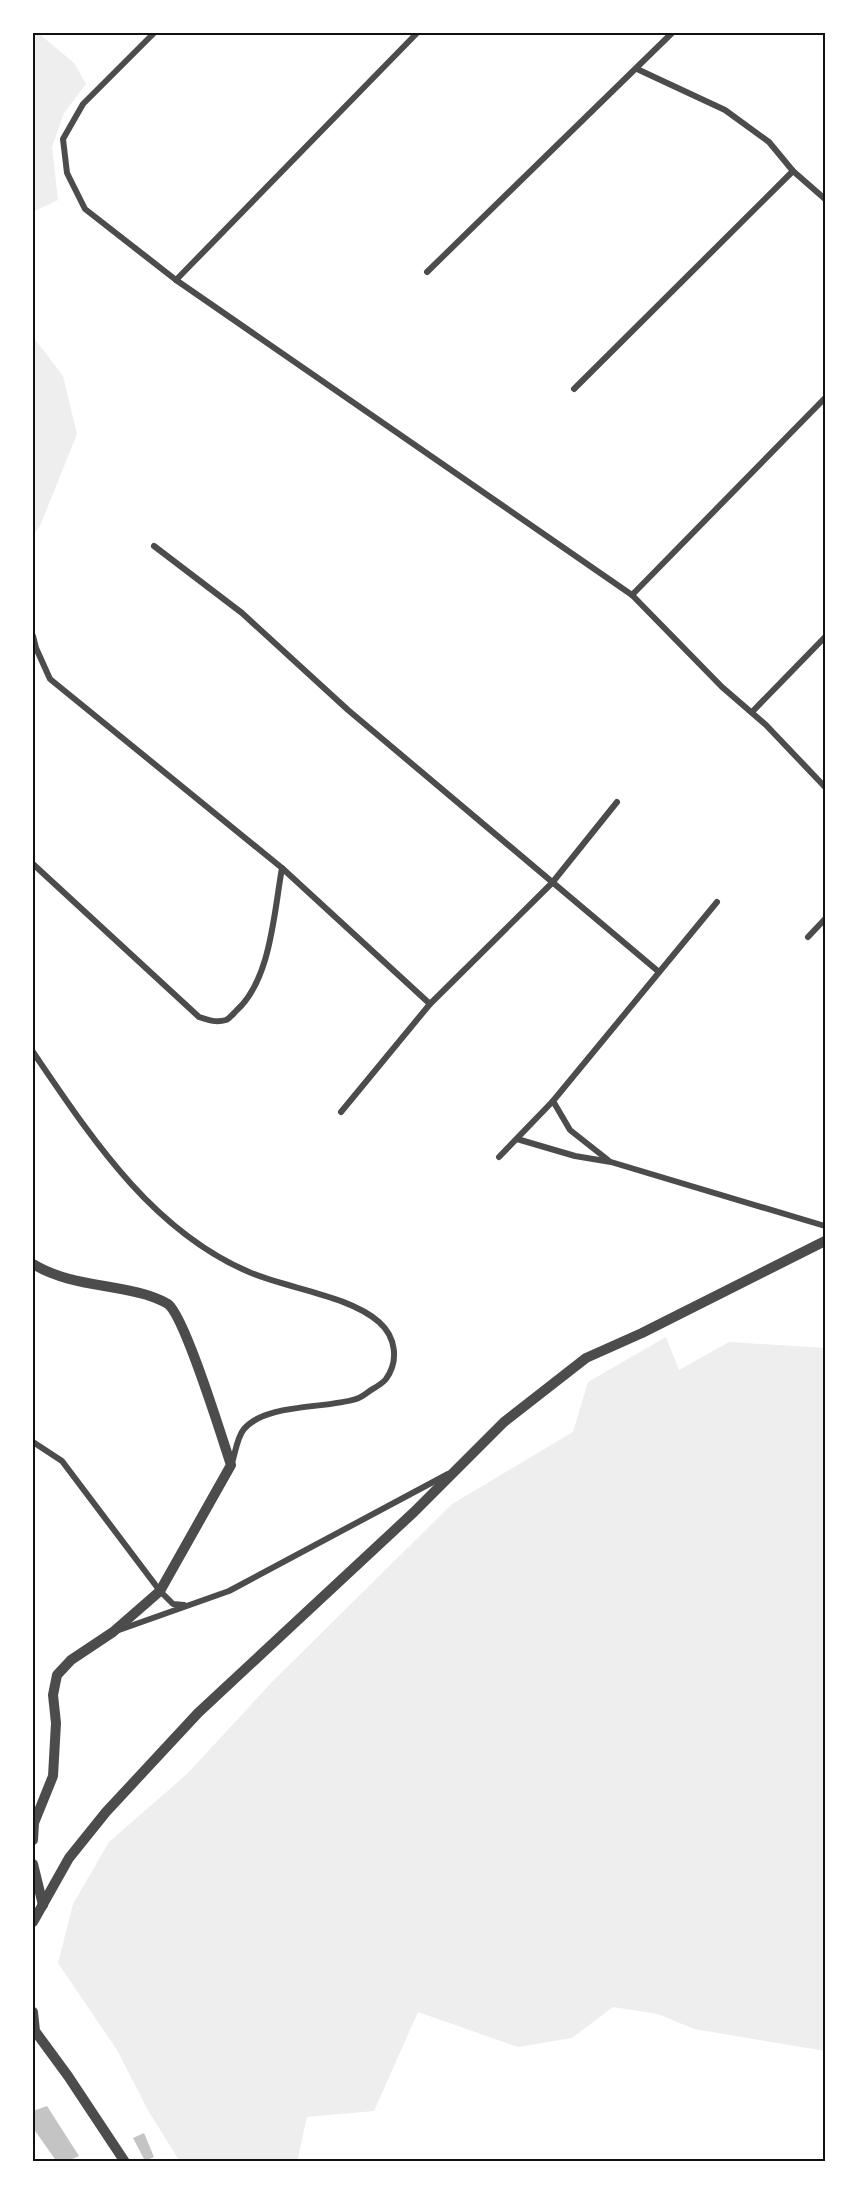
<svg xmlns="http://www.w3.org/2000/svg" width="858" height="2195" font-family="'Golos Text',sans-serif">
  <rect width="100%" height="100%" fill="#fff"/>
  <g fill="#eee">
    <polygon points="33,33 38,33 74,63 86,84 64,113 52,147 58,200 33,212"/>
    <polygon points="33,337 63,376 77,434 40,526 33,535"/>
    <polygon points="666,1337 679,1370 729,1342 825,1348 825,2051 694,2029 658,2014 613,2007 572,2038 518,2047 418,2012 374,2111 307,2117 297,2162 180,2162 149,2112 117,2050 58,1963 73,1904 109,1842 187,1774 272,1682 452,1504 573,1432 588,1382"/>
  </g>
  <g fill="#c4c4c4">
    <polygon points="47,2106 79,2156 65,2162 57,2162 33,2128 33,2111"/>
    <polygon points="144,2133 154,2157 145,2161 133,2138"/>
  </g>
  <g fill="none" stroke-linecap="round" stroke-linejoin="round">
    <g stroke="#4c4c4c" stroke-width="6">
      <polyline points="154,33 83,104 63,139 67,173 85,209 176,280 632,595 722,687 766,725 825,787"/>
      <polyline points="637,69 725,110 769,142 793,171 825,199"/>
      <polyline points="427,272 672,33"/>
      <polyline points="176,280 417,33"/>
      <polyline points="574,389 793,171"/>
      <polyline points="154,546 242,613 348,710 659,972"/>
      <polyline points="632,595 825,398"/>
      <polyline points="33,636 36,648 50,679 282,868 430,1004"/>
      <polyline points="752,712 825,637"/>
      <path d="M33 864 199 1017C208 1020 216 1023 226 1020 230 1018 233 1014 236 1011 271 980 274 912 282 868"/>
      <polyline points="808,937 825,919"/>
      <path d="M33 1052C91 1137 151 1230 249 1272 288 1289 348 1295 379 1322 396 1337 399 1361 386 1379 382 1384 376 1387 371 1390 367 1393 361 1398 356 1399 325 1409 266 1403 244 1429 237 1437 235 1454 232 1463"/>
      <polyline points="553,1101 570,1130 608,1160"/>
      <polyline points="341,1112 430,1004 552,883 617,802"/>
      <polyline points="517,1139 575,1156 611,1162 825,1226"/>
      <polyline points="499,1157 553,1101 717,902"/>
      <polyline points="33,1442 62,1461 160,1591 173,1604 184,1605"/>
      <polyline points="119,1630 229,1591 448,1474"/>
    </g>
    <g stroke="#4c4c4c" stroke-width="10">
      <path d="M33 1264C67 1285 110 1284 147 1295 153 1297 163 1301 168 1304 185 1317 222 1438 231 1465L160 1591 113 1632 71 1660 57 1675 53 1695 56 1723 53 1776 34 1823 33 1840"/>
      <polyline points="33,1864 43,1905"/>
      <polyline points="33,1922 69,1858 106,1812 198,1713 414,1512 504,1422 586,1358 642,1333 825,1241"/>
      <polyline points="33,2012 35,2031 68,2076 125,2162"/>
    </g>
  </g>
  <rect width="858" height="2195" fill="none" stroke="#ffffff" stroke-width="69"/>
  <rect x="34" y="34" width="790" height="2126" fill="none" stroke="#111" stroke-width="2"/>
</svg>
